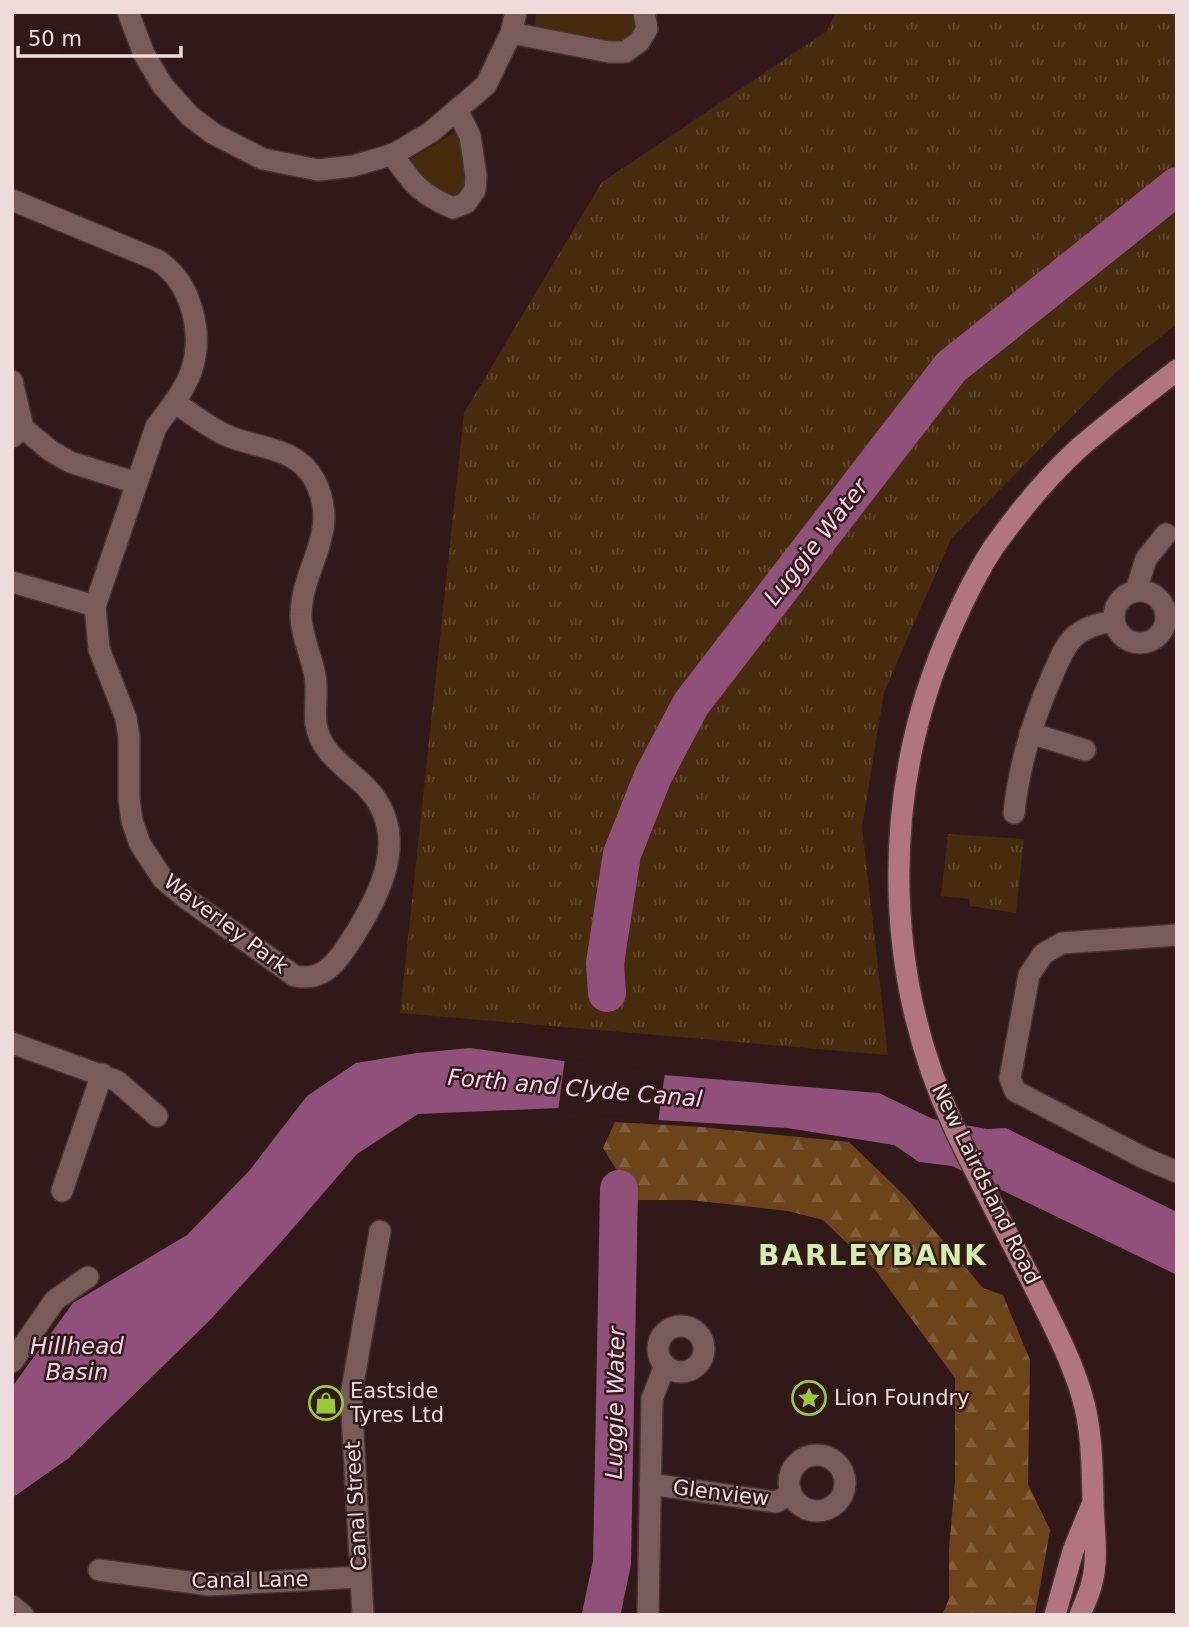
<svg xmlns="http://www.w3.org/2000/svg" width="1189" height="1627" font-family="'DejaVu Sans',sans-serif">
  <defs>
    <pattern id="forest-firs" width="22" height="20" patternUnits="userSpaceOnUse" patternTransform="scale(1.75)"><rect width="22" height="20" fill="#6b4419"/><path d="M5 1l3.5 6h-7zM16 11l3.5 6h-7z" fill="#805e3a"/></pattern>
    <pattern id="park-tufts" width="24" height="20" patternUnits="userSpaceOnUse" patternTransform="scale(1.75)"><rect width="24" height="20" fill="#462b0c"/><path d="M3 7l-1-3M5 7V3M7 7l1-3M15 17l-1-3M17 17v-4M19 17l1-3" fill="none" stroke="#61492f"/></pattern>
  </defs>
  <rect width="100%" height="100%" fill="#301918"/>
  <g fill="#462b0c">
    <polygon points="536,12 634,12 639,20 636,35 619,46 535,30"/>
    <polygon points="459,130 471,186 462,198 439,199 409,160"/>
  </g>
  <polygon fill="url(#forest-firs)" points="615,1122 701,1127 849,1142 905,1196 983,1288 1003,1295 1030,1360 1028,1484 1050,1530 1035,1615 942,1615 949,1599 949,1549 955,1481 955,1378 876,1271 823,1220 788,1211 690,1200 635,1200 603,1148"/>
  <g fill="url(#park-tufts)">
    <polygon points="836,12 1177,12 1177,324 1115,373 951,539 884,692 862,827 888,1055 400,1013 464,413 602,182 827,31"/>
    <polygon points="948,834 1024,839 1016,913 970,906 969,899 941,896"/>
  </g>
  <polygon fill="#8f5179" points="470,1048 664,1075 879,1093 933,1119 987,1129 1006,1128 1177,1212 1177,1275 952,1166 919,1162 894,1145 787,1128 659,1120 636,1115 559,1108 418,1114 357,1154 282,1241 209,1321 69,1458 12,1498 12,1387 73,1303 187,1235 249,1171 307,1096 356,1063 417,1053"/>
  <polygon fill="#301918" points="565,1058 665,1072 658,1123 635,1118 558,1111"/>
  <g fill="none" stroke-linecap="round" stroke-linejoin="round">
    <g stroke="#8f5179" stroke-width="38">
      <polyline points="607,993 605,963 622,854 653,776 691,704 951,367 1177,186"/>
      <polyline points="601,1615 612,1563 619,1189"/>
    </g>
    <g stroke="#463433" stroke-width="24">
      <g id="street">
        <polyline points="128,12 144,54 163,86 190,116 214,134 263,159 318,170 353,166 394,154 431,132 486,85 511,33 516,12"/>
        <polyline points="511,33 609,52 625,52 639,42 647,29 644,12"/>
        <path d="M392 154C412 183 420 194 453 208L466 203 475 190 476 176 470 136 457 110"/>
        <path d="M12 200 157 260C192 282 204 334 191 372 183 393 169 409 156 427L95 606 99 649 126 718 129 737V799L132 821 140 844 163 879 187 899 295 976C320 981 333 967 346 948 378 900 415 835 364 785 345 767 320 752 316 724 314 708 318 692 315 676 312 657 300 632 301 614 302 565 341 533 315 481 298 447 259 449 228 436 209 428 192 414 174 402"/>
        <polyline points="12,381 23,428"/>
        <polyline points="12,437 23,428 51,451 70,462 136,483"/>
        <polyline points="12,582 95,606"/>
        <polyline points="1136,591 1146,559 1166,534"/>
        <circle cx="1140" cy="617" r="26"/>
        <polyline points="1030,733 1085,750"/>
        <path d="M1014 813C1019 764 1033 719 1053 674 1059 661 1064 646 1074 637 1086 626 1099 624 1114 621"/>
        <polyline points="1177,935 1062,943 1043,954 1029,975 1010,1078 1015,1091 1144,1158 1177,1172"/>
        <polyline points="12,1043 117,1081 157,1116"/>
        <polyline points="62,1191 102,1074"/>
        <circle cx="681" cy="1349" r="23"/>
        <polyline points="12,1362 55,1300 88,1277"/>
        <circle cx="817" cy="1483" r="28"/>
        <polyline points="650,1484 776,1502 791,1494"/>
        <polyline points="99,1570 210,1585 360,1577"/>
        <polyline points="363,1615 351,1395 380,1231"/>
        <polyline points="648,1615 652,1399 665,1365"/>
      </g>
    </g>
    <g stroke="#463433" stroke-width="24">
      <polyline id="secondary" points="12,1606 23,1615"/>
    </g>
    <g stroke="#463433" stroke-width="24">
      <g id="primary">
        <polyline points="1055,1615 1073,1551 1091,1507"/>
        <path d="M1080 1615C1084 1604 1090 1593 1092 1582 1099 1556 1093 1526 1093 1499 1092 1465 1092 1429 1082 1396 1071 1358 1052 1323 1035 1288 1008 1234 979 1181 954 1127 880 968 881 781 954 622 965 597 978 571 993 548 1018 513 1047 477 1079 448 1110 421 1144 396 1177 370"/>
      </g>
    </g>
    <use href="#street" stroke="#785c5a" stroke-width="21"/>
    <use href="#secondary" stroke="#785c5a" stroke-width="21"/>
    <use href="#primary" stroke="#b07581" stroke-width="21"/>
  </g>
  <defs>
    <g id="sight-ring" transform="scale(1.75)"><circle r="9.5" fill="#301918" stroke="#98cb37" stroke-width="1.5"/><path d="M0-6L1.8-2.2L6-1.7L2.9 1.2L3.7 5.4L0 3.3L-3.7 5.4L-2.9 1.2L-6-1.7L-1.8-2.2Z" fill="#98cb37"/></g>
    <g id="shop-ring" transform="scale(1.75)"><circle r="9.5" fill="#301918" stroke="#98cb37" stroke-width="1.5"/><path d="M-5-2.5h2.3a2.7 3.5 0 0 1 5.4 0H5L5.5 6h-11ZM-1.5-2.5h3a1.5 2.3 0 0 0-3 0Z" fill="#98cb37"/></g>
  </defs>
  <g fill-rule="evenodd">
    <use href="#sight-ring" x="809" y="1398"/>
    <use href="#shop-ring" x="326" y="1403"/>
  </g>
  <g text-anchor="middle" stroke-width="5" stroke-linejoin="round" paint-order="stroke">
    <g font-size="21" fill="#eddcdb" stroke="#301918">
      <text transform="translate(226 924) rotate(37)" y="7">Waverley Park</text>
      <text transform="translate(986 1184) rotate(64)" y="7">New Lairdsland Road</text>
      <text transform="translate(721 1493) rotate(7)" y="7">Glenview</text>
      <text transform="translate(356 1506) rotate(-93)" y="7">Canal Street</text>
      <text transform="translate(250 1580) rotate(-1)" y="7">Canal Lane</text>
    </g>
    <g font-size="21" fill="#eddcdb" stroke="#301918" text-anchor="start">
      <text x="350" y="1398">Eastside<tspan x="350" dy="24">Tyres Ltd</tspan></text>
      <text x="834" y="1405">Lion Foundry</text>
    </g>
    <g font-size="23" font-style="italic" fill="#f8d2e9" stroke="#301918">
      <text transform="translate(816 542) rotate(-52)" y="8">Luggie Water</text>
      <text transform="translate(575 1088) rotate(5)" y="8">Forth and Clyde Canal</text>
      <text x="77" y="1354">Hillhead<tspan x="77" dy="26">Basin</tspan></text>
      <text transform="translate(615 1403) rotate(-89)" y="8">Luggie Water</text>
    </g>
    <g font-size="28" font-weight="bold" letter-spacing="2" fill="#d1f1a8" stroke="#301918">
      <text x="873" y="1265">BARLEYBANK</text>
    </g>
  </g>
  <rect width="1189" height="1627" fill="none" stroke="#eddcdb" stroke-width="28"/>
  <path d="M18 46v10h163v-10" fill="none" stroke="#eddcdb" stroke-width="3.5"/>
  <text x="28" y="46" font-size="21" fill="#eddcdb" stroke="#301918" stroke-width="5" paint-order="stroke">50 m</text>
</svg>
